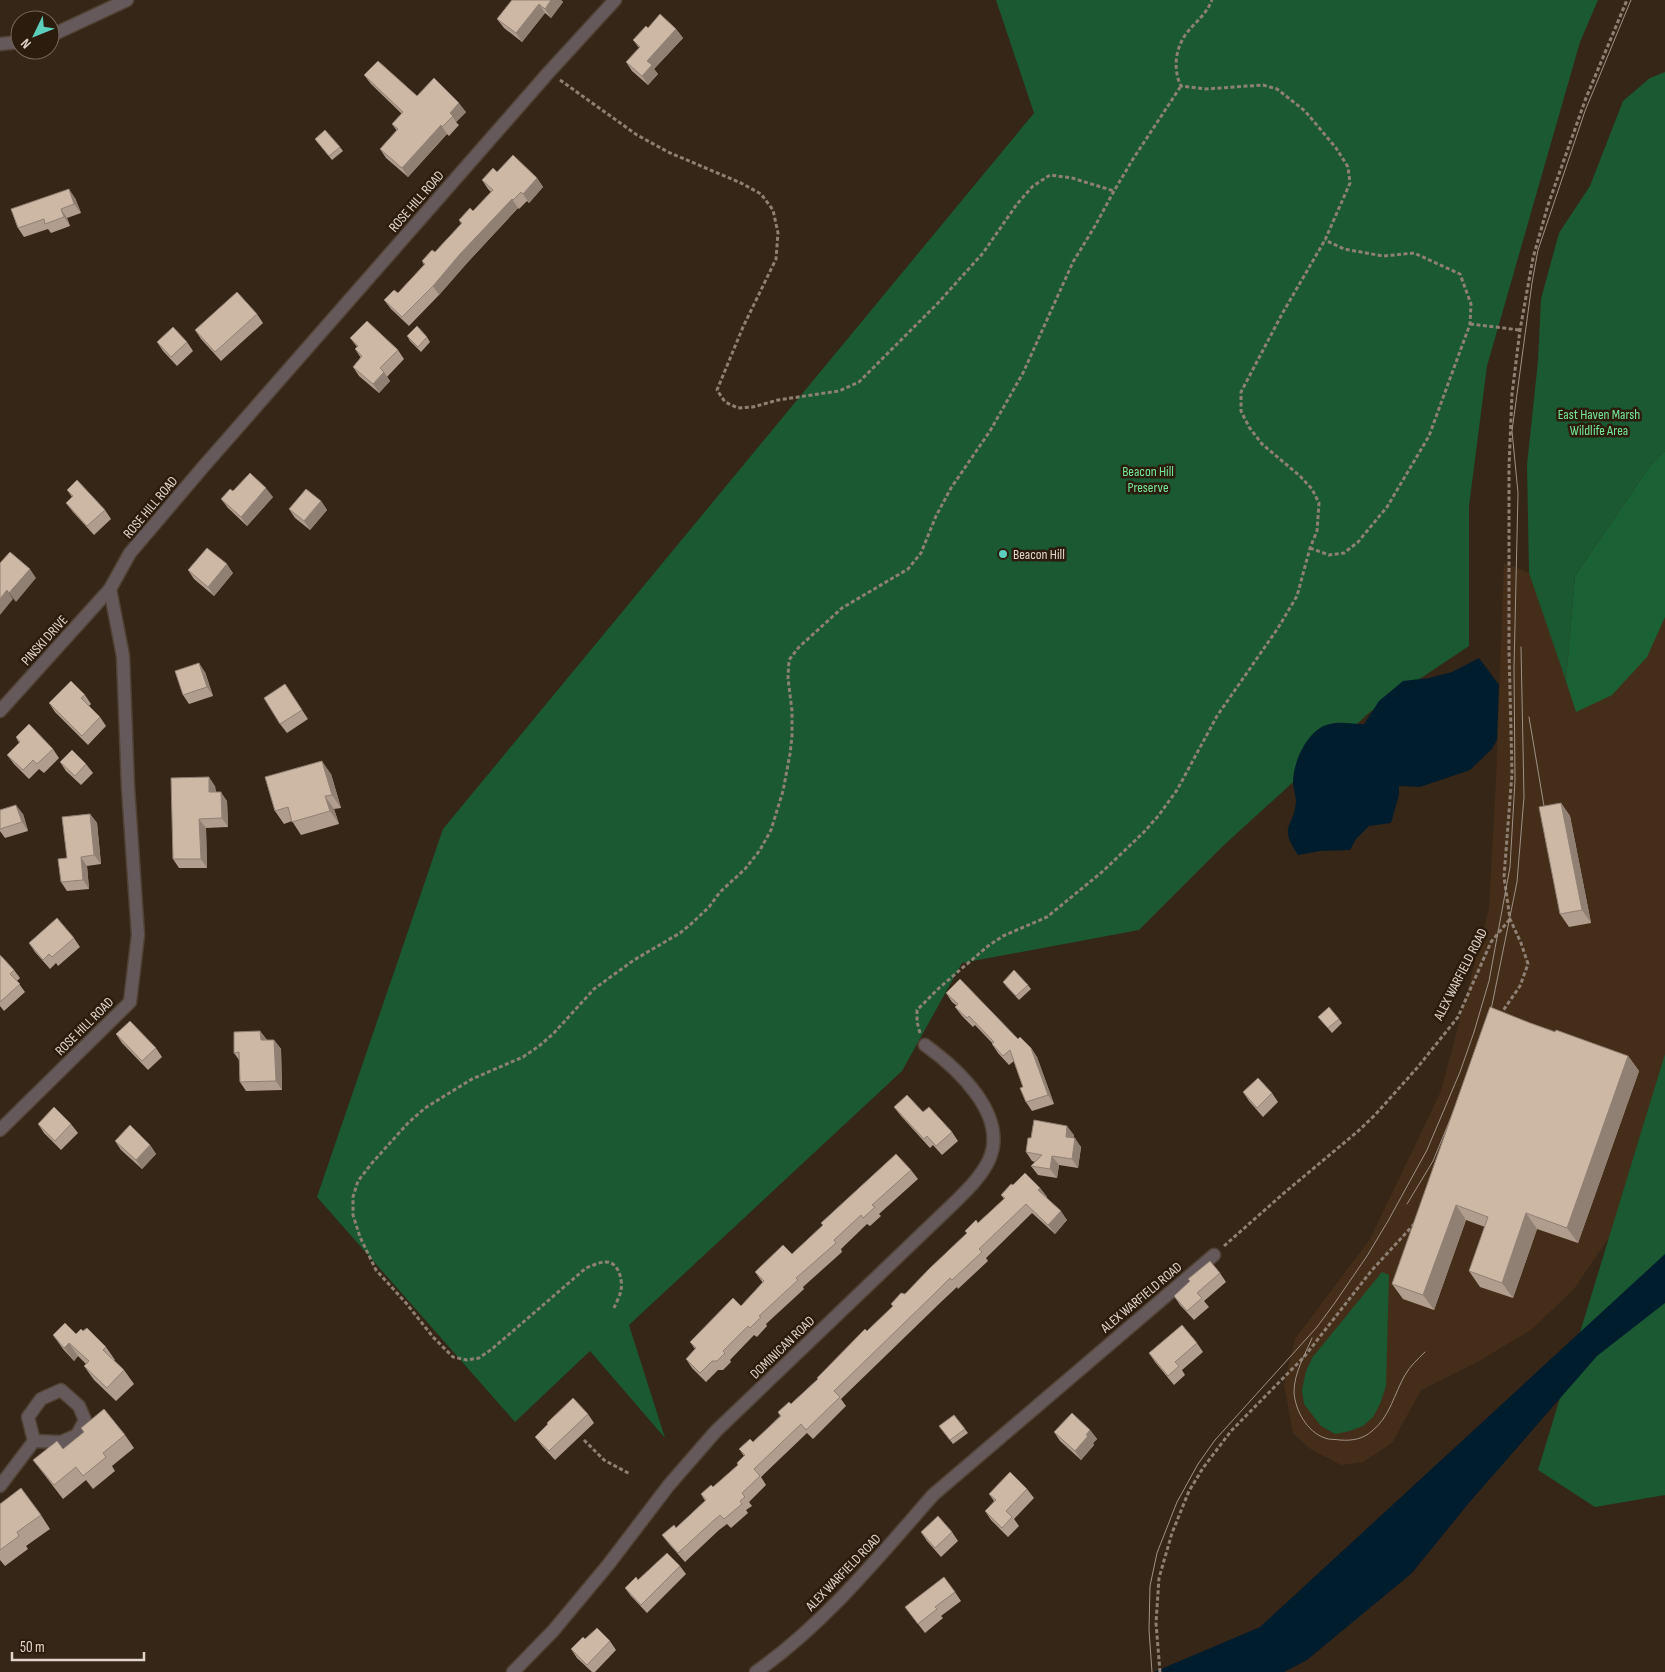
<svg xmlns="http://www.w3.org/2000/svg" width="1665" height="1672" font-family="'Sofia Sans Condensed',sans-serif">
  <rect width="100%" height="100%" fill="#362617"/>
  <polygon fill="#442e1a" points="1665,451 1665,1064 1610,1236 1574,1289 1531,1330 1479,1361 1421,1390 1392,1443 1363,1462 1341,1465 1309,1448 1293,1433 1284,1384 1295,1339 1370,1239 1441,1091 1489,909 1496,781 1504,563 1529,573 1566,679"/>
  <g fill="#1a5931">
    <polygon points="996,0 1598,0 1580,42 1487,366 1469,506 1469,646 1370,712 1223,846 1139,930 962,963 902,1071 629,1325 665,1438 590,1351 515,1422 317,1197 443,829 1034,113"/>
    <polygon points="1665,72 1665,451 1650,466 1575,576 1566,681 1529,573 1527,465 1538,361 1541,299 1559,233 1590,186 1623,101 1650,78"/>
    <polygon points="1665,1054 1665,1495 1595,1507 1538,1470"/>
    <polygon points="1382,1272 1389,1275 1386,1386 1380,1404 1373,1417 1363,1426 1350,1431 1335,1434 1321,1426 1304,1404 1302,1390 1306,1371 1312,1358"/>
  </g>
  <polygon fill="#1b6136" points="1665,451 1665,617 1647,657 1612,695 1576,712 1566,681 1575,576 1650,466"/>
  <g fill="#001d2d">
    <path d="M1479 658 1499 685 1497 740 1492 749 1470 770 1420 787 1399 786V795L1391 823 1369 826 1356 839 1350 850 1320 851 1298 855C1278 825 1293 830 1296 802 1296 795 1293 789 1293 782 1293 762 1308 728 1330 724 1340 721 1353 724 1364 724L1379 701 1403 681 1429 678 1452 672Z"/>
    <polygon points="1665,1254 1665,1303 1597,1356 1468,1504 1412,1573 1307,1660 1284,1672 1154,1672 1260,1627"/>
  </g>
  <g fill="none" stroke-linecap="round" stroke-linejoin="round">
    <g stroke="#514234" stroke-width="15">
      <g id="street">
        <polyline points="50,36 127,0"/>
        <polyline points="0,44 20,42"/>
        <polyline points="0,711 110,589"/>
        <polyline points="0,1130 130,1002 138,935 128,787 123,656 110,589 130,553 204,466 549,72 615,0"/>
        <polygon points="61,1390 79,1406 85,1420 77,1435 61,1442 34,1441 28,1417 41,1399"/>
        <polyline points="0,1486 34,1441"/>
        <path d="M513 1672 553 1631 608 1565 669 1485 716 1431 953 1204C966 1191 981 1177 989 1160 1009 1115 957 1068 925 1045"/>
        <path d="M756 1672C824 1624 878 1558 933 1495L1214 1255"/>
      </g>
    </g>
    <g stroke="#8e8074" stroke-width="3" stroke-dasharray="4 2.5" stroke-linecap="butt">
      <polyline points="560,80 637,135 668,152 741,183 761,194 773,210 778,233 776,259 743,327 717,390 725,402 738,408 753,407 778,400 839,391 859,382 938,303 983,253 1017,204 1033,186 1050,175 1072,178 1114,191"/>
      <polyline points="1470,324 1520,330"/>
      <polyline points="1310,548 1329,555 1344,553 1358,542 1387,507 1429,436 1470,324 1471,304 1460,274 1414,253 1383,256 1344,249 1325,240"/>
      <polyline points="1500,1015 1520,986 1528,964 1521,943 1510,919 1504,877 1512,773 1509,650 1509,467 1512,394 1520,330 1533,258 1548,205 1586,98 1627,0"/>
      <path d="M920 1033 917 1022V1010L939 988 988 946 1003 936 1047 917 1102 872 1143 833 1159 815 1177 790 1217 716 1278 628 1297 596 1310 548 1317 531 1319 503 1312 489 1300 476 1262 444 1249 427 1241 411V392L1282 314 1325 240 1350 183 1348 167 1336 148 1305 111 1277 89 1263 85 1206 89 1181 86C1173 70 1175 49 1186 34 1195 22 1206 15 1212 0"/>
      <polyline points="1224,1246 1284,1193 1357,1132 1375,1115 1417,1068 1458,1017 1491,942 1510,919"/>
      <path d="M614 1308C616 1303 620 1296 621 1290 623 1279 618 1261 605 1262 599 1262 592 1266 586 1268L492 1349 479 1358 467 1360 453 1357 433 1337 406 1303 376 1270 360 1237 353 1215V1197L358 1181 372 1163 408 1123 425 1108 472 1079 523 1057 539 1046 553 1034 594 989 634 960 680 933 691 924 709 907 720 892 745 869 760 850 771 830 783 791 790 754 792 736V711L788 678 789 660 799 647 842 608 908 569 921 553 936 516 951 488 990 431 1023 373 1073 262 1095 226 1114 191 1133 159 1181 86"/>
      <polyline points="584,1440 604,1460 630,1474"/>
      <polyline points="1160,1672 1156,1623 1159,1578 1172,1533 1189,1491 1203,1468 1231,1431 1304,1357 1372,1270 1416,1222"/>
    </g>
    <use href="#street" stroke="#65595b" stroke-width="12"/>
    <g stroke="#9e9186" stroke-width="1">
      <polyline points="1529,717 1546,818"/>
      <polyline points="1487,1021 1492,1005 1517,882 1524,797 1521,647"/>
      <polyline points="1407,1204 1433,1161 1454,1110"/>
      <path d="M1312 1338C1305 1355 1294 1373 1294 1392 1295 1410 1307 1432 1325 1438 1329 1440 1335 1439 1340 1440 1352 1441 1363 1439 1372 1431 1390 1417 1394 1394 1405 1375 1410 1366 1418 1359 1425 1352"/>
      <polyline points="1152,1672 1149,1630 1150,1586 1157,1553 1177,1502 1198,1464 1215,1440 1317,1327 1334,1304 1367,1256 1388,1221 1427,1150 1460,1072 1474,1032 1489,981 1510,867 1515,780 1514,668 1518,493 1512,431 1532,283 1538,250 1585,111 1631,0"/>
    </g>
  </g>
  <g fill="#b09d8e">
    <polygon points="512,0 561,0 563,2 551,18 545,13 522,42 504,28 497,19"/>
    <polygon points="648,28 676,29 683,38 654,69 658,74 648,85 632,71 626,62 639,48 633,40"/>
    <polygon points="364,75 417,96 466,112 456,122 459,125 449,136 447,134 408,177 386,158 380,149 397,131 392,124 402,114 371,84"/>
    <polygon points="315,139 340,147 343,151 332,160"/>
    <polygon points="497,172 537,178 543,187 529,203 527,201 519,209 518,208 467,263 439,295 409,326 391,309 384,300 398,293 424,265 422,261 435,252 461,224 459,220 473,211 491,192 488,189 482,180"/>
    <polygon points="75,198 81,213 67,218 70,226 51,233 48,229 24,237 18,228"/>
    <polygon points="257,314 263,323 221,361 201,339 195,330"/>
    <polygon points="407,336 427,337 430,342 421,352 410,341"/>
    <polygon points="350,338 398,350 404,359 387,377 390,381 379,393 359,376 353,367 361,358 355,349 357,347"/>
    <polygon points="157,342 187,342 193,351 177,366 163,351"/>
    <polygon points="67,490 105,510 111,519 94,535 73,512 66,503 72,497"/>
    <polygon points="233,491 273,497 247,526 228,508 221,499"/>
    <polygon points="321,501 327,510 310,530 295,518 289,509"/>
    <polygon points="188,570 233,573 214,596 194,579"/>
    <polygon points="205,672 213,696 189,704 183,695"/>
    <polygon points="285,684 308,719 287,733 280,724"/>
    <polygon points="85,695 91,704 89,706 100,717 106,726 88,745 55,712 49,703"/>
    <polygon points="16,737 53,749 59,758 44,773 39,769 29,779 14,764 7,755 19,743"/>
    <polygon points="60,762 86,764 93,773 81,785 66,771"/>
    <polygon points="331,774 341,808 334,809 339,824 301,835 292,821 284,824 275,811"/>
    <polygon points="215,786 216,792 227,801 228,827 206,828 207,868 179,868 173,859"/>
    <polygon points="1561,803 1570,816 1591,923 1569,927 1560,914"/>
    <polygon points="0,810 23,814 28,831 5,838 0,831"/>
    <polygon points="90,814 97,823 101,864 87,866 89,889 67,891 61,882 67,858"/>
    <polygon points="74,938 80,947 58,966 56,963 50,969 35,952 29,943"/>
    <polygon points="0,955 14,970 20,978 17,981 25,992 4,1011 0,1006"/>
    <polygon points="1003,982 1028,985 1031,989 1019,1000 1006,986"/>
    <polygon points="946,993 1031,1048 1037,1057 1054,1104 1032,1111 1026,1102 1023,1087 1014,1061 1009,1065 998,1053 992,1044 993,1044 975,1025 973,1027 962,1016 955,1007 957,1006 952,1002"/>
    <polygon points="1318,1017 1339,1019 1342,1023 1332,1033"/>
    <polygon points="1530,1023 1628,1056 1639,1071 1578,1243 1537,1229 1513,1298 1480,1287 1469,1271 1485,1227 1466,1220 1434,1310 1403,1299 1392,1284"/>
    <polygon points="260,1031 267,1040 274,1040 281,1049 282,1090 246,1091 240,1082 239,1060 234,1053"/>
    <polygon points="116,1034 156,1048 162,1057 148,1070 122,1043"/>
    <polygon points="1243,1092 1272,1093 1278,1102 1263,1117 1249,1101"/>
    <polygon points="894,1107 923,1112 952,1132 958,1141 942,1155 933,1145 930,1148 901,1116"/>
    <polygon points="38,1124 71,1124 78,1133 61,1150 44,1133"/>
    <polygon points="1074,1135 1073,1138 1081,1147 1078,1168 1059,1165 1057,1178 1038,1175 1031,1166 1035,1162 1032,1161 1026,1152 1031,1138"/>
    <polygon points="115,1141 150,1145 156,1154 142,1169 121,1150"/>
    <polygon points="911,1170 918,1179 879,1214 881,1216 870,1226 867,1224 841,1249 842,1252 803,1287 804,1289 766,1324 767,1326 757,1337 754,1335 730,1360 731,1362 723,1370 718,1370 706,1382 692,1368 686,1359 695,1349 690,1342 741,1306 763,1283 755,1272 792,1254 823,1226 821,1223"/>
    <polygon points="1040,1188 1047,1197 1046,1198 1067,1220 1055,1234 1032,1213 986,1258 988,1261 958,1289 957,1287 940,1303 841,1399 846,1406 813,1439 807,1433 761,1477 766,1485 749,1502 752,1506 746,1510 748,1513 731,1528 727,1524 719,1530 685,1562 669,1544 662,1535 676,1528 705,1501 701,1494 713,1487 738,1465 744,1456 739,1449 753,1442 780,1416 778,1412 791,1404 818,1379 893,1307 891,1304 905,1294 967,1233 965,1231 978,1223 1004,1199 1001,1195"/>
    <polygon points="1220,1273 1226,1282 1204,1301 1209,1307 1194,1320 1180,1305 1174,1296"/>
    <polygon points="83,1331 106,1347 115,1360 114,1361 124,1370 134,1384 116,1401 94,1380 84,1366 86,1364 78,1356 74,1361 63,1349 53,1335 76,1334"/>
    <polygon points="1197,1343 1203,1352 1182,1370 1185,1375 1174,1385 1155,1362 1149,1353"/>
    <polygon points="588,1414 594,1423 555,1460 542,1446 535,1437"/>
    <polygon points="939,1426 965,1429 968,1433 953,1444"/>
    <polygon points="81,1428 125,1435 134,1448 112,1466 115,1471 93,1489 86,1480 63,1499 33,1460 63,1449 84,1432"/>
    <polygon points="1090,1430 1097,1439 1093,1443 1094,1445 1081,1460 1060,1441 1054,1432"/>
    <polygon points="1027,1489 1034,1498 1014,1519 1019,1526 1008,1537 991,1520 985,1511 994,1501 989,1494"/>
    <polygon points="0,1504 41,1515 50,1529 26,1546 28,1549 5,1566 0,1560"/>
    <polygon points="921,1532 952,1532 958,1541 941,1557 927,1541"/>
    <polygon points="680,1566 686,1574 647,1613 631,1596 625,1588"/>
    <polygon points="955,1592 961,1601 941,1616 943,1618 925,1633 905,1607"/>
    <polygon points="610,1641 616,1650 595,1672 592,1672 577,1658 571,1649"/>
  </g>
  <g fill="#908074">
    <polygon points="551,0 561,0 563,2 551,18 545,9"/>
    <polygon points="539,4 545,13 522,42 516,33"/>
    <polygon points="676,29 683,38 654,69 658,74 648,85 642,76 647,61"/>
    <polygon points="459,103 466,112 456,122 450,113"/>
    <polygon points="441,125 447,134 408,177 402,168"/>
    <polygon points="537,178 543,187 529,203 523,194"/>
    <polygon points="69,189 75,198 81,213 74,204"/>
    <polygon points="512,199 518,208 467,263 439,295 433,286 460,254"/>
    <polygon points="61,209 67,218 70,226 64,217"/>
    <polygon points="384,372 390,381 379,393 373,384"/>
    <polygon points="266,488 273,497 247,526 241,517"/>
    <polygon points="321,501 327,510 310,530 304,521"/>
    <polygon points="227,564 233,573 214,596 208,587"/>
    <polygon points="30,569 36,578 16,602 9,593"/>
    <polygon points="7,590 13,599 0,615 0,599"/>
    <polygon points="199,663 205,672 213,696 207,687"/>
    <polygon points="322,761 331,774 341,808 332,795"/>
    <polygon points="209,777 215,786 216,801 209,792"/>
    <polygon points="221,792 227,801 228,827 222,818"/>
    <polygon points="325,796 334,809 339,824 330,811"/>
    <polygon points="1561,803 1570,816 1591,923 1582,910"/>
    <polygon points="16,805 23,814 28,831 22,822"/>
    <polygon points="90,814 97,823 101,864 94,855"/>
    <polygon points="199,819 206,828 207,868 201,859"/>
    <polygon points="81,857 87,866 89,889 83,880"/>
    <polygon points="260,1031 267,1040 267,1049 261,1040"/>
    <polygon points="274,1040 281,1049 282,1090 276,1081"/>
    <polygon points="1031,1048 1037,1057 1054,1104 1048,1095"/>
    <polygon points="1628,1056 1639,1071 1578,1243 1567,1228"/>
    <polygon points="1067,1126 1074,1135 1072,1146 1066,1137"/>
    <polygon points="1075,1138 1081,1147 1078,1168 1072,1159"/>
    <polygon points="150,1145 156,1154 142,1169 136,1160"/>
    <polygon points="1052,1156 1059,1165 1057,1178 1050,1169"/>
    <polygon points="1040,1188 1047,1197 1044,1199 1038,1190"/>
    <polygon points="1456,1205 1466,1220 1434,1310 1423,1295"/>
    <polygon points="1061,1211 1067,1220 1055,1234 1048,1225"/>
    <polygon points="1526,1213 1537,1229 1513,1298 1502,1283"/>
    <polygon points="69,1343 78,1356 74,1361 64,1348"/>
    <polygon points="1090,1430 1097,1439 1093,1443 1094,1445 1081,1460 1075,1451 1086,1435"/>
  </g>
  <g fill="#cdb7a5" stroke="#908074">
    <polygon points="512,0 551,0 545,9 539,4 516,33 497,19"/>
    <polygon points="660,14 676,29 647,61 652,65 642,76 626,62 640,47 633,40 646,26 648,28"/>
    <polygon points="378,61 417,96 434,78 459,103 450,113 453,116 442,127 441,125 402,168 380,149 398,129 392,124 403,112 364,75"/>
    <polygon points="325,130 340,147 329,156 315,139"/>
    <polygon points="513,155 537,178 523,194 521,192 513,200 512,199 460,254 433,286 402,317 384,300 394,290 398,293 425,264 422,261 432,250 435,252 462,223 459,220 470,208 473,211 493,190 482,180 493,168 497,172"/>
    <polygon points="69,189 74,204 61,209 64,217 45,224 44,219 18,228 11,209"/>
    <polygon points="237,292 257,314 215,352 195,330"/>
    <polygon points="367,321 398,350 380,368 384,372 373,384 353,367 362,356 355,349 358,346 350,338"/>
    <polygon points="417,326 427,337 418,347 407,336"/>
    <polygon points="173,327 187,342 171,357 157,342"/>
    <polygon points="250,473 266,488 241,517 221,499 230,489 233,491"/>
    <polygon points="77,480 105,510 87,526 66,503 73,496 67,490"/>
    <polygon points="306,489 321,501 304,521 289,509"/>
    <polygon points="207,548 227,564 208,587 188,570"/>
    <polygon points="10,552 30,569 9,593 7,590 0,599 0,563"/>
    <polygon points="199,663 207,687 183,695 175,671"/>
    <polygon points="71,681 85,695 81,698 100,717 82,736 49,703"/>
    <polygon points="285,684 302,710 280,724 264,698"/>
    <polygon points="29,724 53,749 37,764 33,760 23,770 7,755 20,742 16,737"/>
    <polygon points="72,750 86,764 75,776 60,762"/>
    <polygon points="322,761 332,795 325,796 330,811 292,822 288,807 275,811 265,777"/>
    <polygon points="209,777 209,792 221,792 222,818 199,819 201,859 173,859 171,778"/>
    <polygon points="1561,803 1582,910 1560,914 1539,807"/>
    <polygon points="16,805 22,822 0,829 0,810"/>
    <polygon points="90,814 94,855 81,857 83,880 61,882 58,859 67,858 62,817"/>
    <polygon points="57,918 74,938 52,957 49,954 43,960 29,943"/>
    <polygon points="0,955 14,970 10,974 20,984 0,1002"/>
    <polygon points="1014,970 1028,985 1016,996 1003,982"/>
    <polygon points="960,979 1018,1039 1020,1037 1031,1048 1048,1095 1026,1102 1020,1088 1023,1087 1010,1050 1003,1056 992,1044 994,1042 969,1016 967,1018 955,1007 958,1004 946,993"/>
    <polygon points="1329,1007 1339,1019 1328,1028 1318,1017"/>
    <polygon points="1490,1007 1530,1023 1555,1032 1556,1030 1628,1056 1567,1228 1526,1213 1502,1283 1469,1271 1488,1217 1456,1205 1423,1295 1392,1284"/>
    <polygon points="130,1021 156,1048 142,1061 116,1034"/>
    <polygon points="260,1031 261,1040 274,1040 276,1081 240,1082 239,1052 234,1053 234,1032"/>
    <polygon points="1258,1078 1272,1093 1257,1108 1243,1092"/>
    <polygon points="907,1095 923,1112 929,1107 952,1132 936,1146 927,1136 924,1139 894,1107"/>
    <polygon points="54,1107 71,1124 55,1141 38,1124"/>
    <polygon points="1034,1120 1067,1126 1066,1137 1075,1138 1072,1159 1052,1156 1050,1169 1031,1166 1042,1155 1026,1152 1028,1138 1031,1138"/>
    <polygon points="130,1125 150,1145 136,1160 115,1141"/>
    <polygon points="896,1154 911,1170 872,1205 875,1207 863,1218 861,1215 834,1240 836,1243 796,1278 798,1280 759,1316 761,1317 750,1328 748,1326 723,1351 725,1353 717,1361 712,1361 700,1373 686,1359 696,1348 690,1342 733,1298 741,1306 764,1281 755,1272 783,1245 792,1254 823,1225 821,1223"/>
    <polygon points="1025,1173 1040,1188 1038,1190 1061,1211 1048,1225 1026,1204 979,1249 982,1252 952,1280 950,1278 934,1294 834,1391 840,1397 806,1430 801,1424 754,1469 760,1476 742,1493 745,1497 740,1501 742,1504 724,1519 720,1515 713,1521 678,1553 662,1535 674,1525 676,1528 706,1500 701,1494 711,1485 713,1487 738,1465 737,1463 745,1455 739,1449 750,1439 753,1442 781,1416 778,1412 789,1402 791,1404 818,1379 817,1378 865,1329 867,1331 893,1306 891,1304 901,1293 905,1294 929,1269 967,1233 965,1231 976,1220 978,1223 1005,1198 1001,1195 1011,1184 1013,1185"/>
    <polygon points="1210,1261 1220,1273 1197,1293 1202,1298 1187,1311 1174,1296 1190,1281 1188,1279"/>
    <polygon points="65,1323 76,1334 81,1329 83,1331 87,1328 106,1347 103,1350 124,1370 107,1388 84,1366 89,1361 69,1343 64,1348 53,1335"/>
    <polygon points="1182,1325 1197,1343 1175,1362 1179,1366 1168,1376 1149,1353"/>
    <polygon points="573,1398 588,1414 549,1451 535,1437 548,1424 547,1423"/>
    <polygon points="104,1409 125,1435 103,1453 106,1457 83,1476 76,1467 54,1485 33,1460 57,1441 63,1449 84,1432 81,1428"/>
    <polygon points="1072,1413 1090,1430 1086,1435 1088,1436 1075,1451 1054,1432"/>
    <polygon points="954,1415 965,1429 950,1440 939,1426"/>
    <polygon points="1010,1472 1027,1489 1006,1511 1012,1517 1002,1528 985,1511 996,1500 989,1494"/>
    <polygon points="21,1488 41,1515 17,1532 19,1536 0,1550 0,1504"/>
    <polygon points="938,1516 952,1532 935,1548 921,1532"/>
    <polygon points="667,1553 680,1566 641,1605 625,1588 636,1577 638,1580"/>
    <polygon points="944,1577 955,1592 935,1607 937,1609 918,1624 905,1607"/>
    <polygon points="597,1628 610,1641 587,1665 571,1649 583,1637 585,1639"/>
  </g>
  <circle fill="#5bcebc" stroke="#2c1c0d" stroke-width="2" cx="1003" cy="554" r="5"/>
  <g text-anchor="middle" stroke-width="5" stroke-linejoin="round" paint-order="stroke">
    <g font-size="14" fill="#e1d5cc" stroke="#2c1c0d">
      <text transform="translate(416 201) rotate(-49)" y="5">ROSE HILL ROAD</text>
      <text transform="translate(150 507) rotate(-50)" y="5">ROSE HILL ROAD</text>
      <text transform="translate(44 640) rotate(-48)" y="5">PINSKI DRIVE</text>
      <text transform="translate(1460 974) rotate(-63)" y="5">ALEX WARFIELD ROAD</text>
      <text transform="translate(84 1026) rotate(-45)" y="5">ROSE HILL ROAD</text>
      <text transform="translate(1141 1297) rotate(-40)" y="5">ALEX WARFIELD ROAD</text>
      <text transform="translate(782 1347) rotate(-44)" y="5">DOMINICAN ROAD</text>
      <text transform="translate(843 1572) rotate(-46)" y="5">ALEX WARFIELD ROAD</text>
    </g>
    <g font-size="14" fill="#74e899" stroke="#2c1c0d">
      <text x="1599" y="419">East Haven Marsh<tspan x="1599" dy="16">Wildlife Area</tspan></text>
      <text x="1148" y="476">Beacon Hill<tspan x="1148" dy="16">Preserve</tspan></text>
    </g>
    <g font-size="14" fill="#e1d5cc" stroke="#2c1c0d" text-anchor="start">
      <text x="1013" y="559">Beacon Hill</text>
    </g>
  </g>
  <g transform="translate(35 35) rotate(227)"><circle r="24" fill="#2c1c0d" stroke="#746659"/>
  <path d="M0-4L9 19L0 12L-9 19Z" fill="#5bcebc"/>
  <text y="-8" font-size="14" font-weight="bold" text-anchor="middle" fill="#e1d5cc">N</text>
  </g>
  <path d="M12 1652v8h132v-8" fill="none" stroke="#e1d5cc" stroke-width="2.5"/>
  <text x="20" y="1652" font-size="15" fill="#e1d5cc" stroke="#2c1c0d" stroke-width="4" paint-order="stroke">50 m</text>
</svg>
